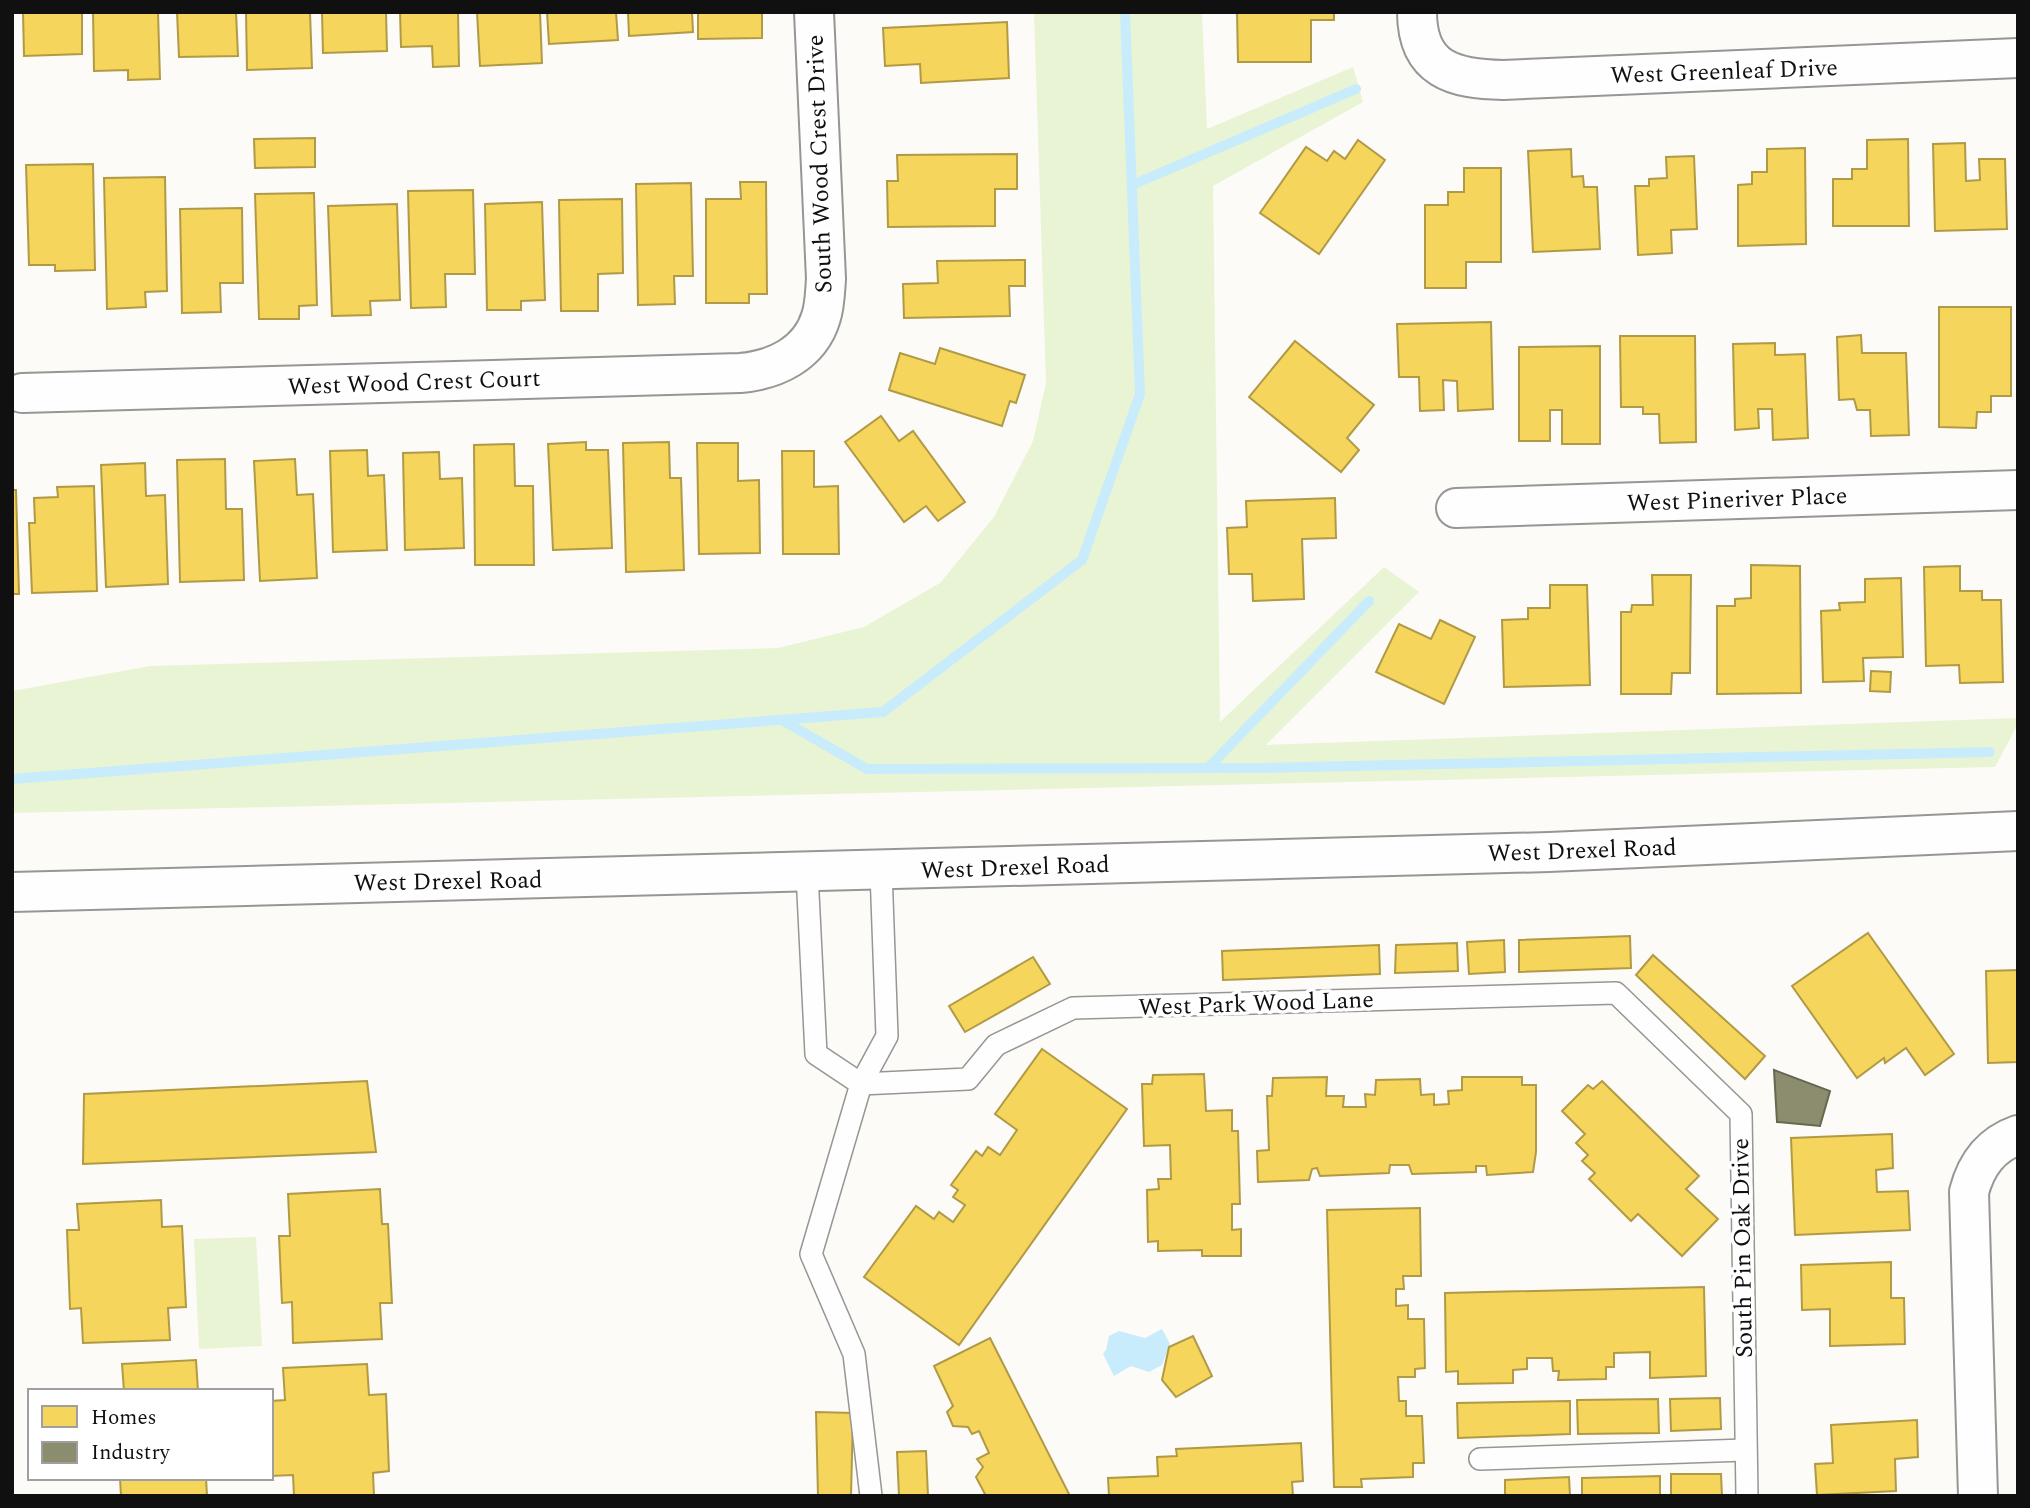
<svg xmlns="http://www.w3.org/2000/svg" width="2030" height="1508" font-family="Spectral,serif">
  <rect width="100%" height="100%" fill="#fcfbf7"/>
  <g fill="#e9f4d4">
    <polygon points="1034,12 1202,12 1207,129 1353,67 1363,102 1213,186 1220,722 1384,567 1419,592 1266,745 2018,718 2018,724 1995,767 12,813 12,691 150,666 778,648 864,627 940,583 994,517 1033,441 1046,383"/>
    <polygon points="256,1237 262,1346 199,1349 194,1239"/>
  </g>
  <polygon fill="#c8ecfb" points="1162,1329 1170,1344 1162,1365 1149,1372 1131,1366 1114,1376 1103,1354 1106,1350 1109,1336 1119,1331 1145,1338"/>
  <g fill="#f6d55c" stroke="#b19a45" stroke-width="2">
    <polygon points="23,12 82,12 82,54 24,56"/>
    <polygon points="93,12 158,12 160,79 128,80 128,70 94,71"/>
    <polygon points="177,12 236,12 238,56 179,57"/>
    <polygon points="246,12 310,12 312,68 247,70"/>
    <polygon points="322,12 386,12 387,51 323,53"/>
    <polygon points="400,12 458,12 459,66 433,67 432,46 401,47"/>
    <polygon points="477,12 540,12 542,63 480,66"/>
    <polygon points="547,12 616,12 618,40 549,44"/>
    <polygon points="628,12 692,12 693,32 629,36"/>
    <polygon points="698,12 762,12 762,38 698,39"/>
    <polygon points="1237,12 1334,12 1334,20 1311,20 1311,62 1238,62"/>
    <polygon points="1007,22 1009,78 921,83 920,64 885,66 883,28"/>
    <polygon points="315,138 315,167 255,168 254,139"/>
    <polygon points="1908,139 1909,226 1833,226 1833,179 1852,179 1852,169 1867,169 1867,140"/>
    <polygon points="1358,140 1385,160 1319,254 1260,213 1306,147 1327,161 1334,151 1345,159"/>
    <polygon points="1965,143 1966,181 1980,180 1979,159 2005,159 2007,229 1935,231 1933,144"/>
    <polygon points="1805,148 1806,244 1738,246 1738,185 1752,184 1752,172 1767,172 1767,149"/>
    <polygon points="1571,149 1572,177 1583,176 1584,187 1597,187 1600,249 1533,252 1528,151"/>
    <polygon points="1017,154 1017,189 995,189 995,226 888,227 887,181 898,181 897,155"/>
    <polygon points="1694,156 1697,229 1671,230 1672,253 1638,255 1635,186 1649,186 1649,179 1667,178 1666,157"/>
    <polygon points="93,164 95,270 55,271 55,265 29,265 26,165"/>
    <polygon points="1464,168 1501,168 1501,262 1466,262 1466,288 1425,288 1425,205 1448,205 1448,192 1464,192"/>
    <polygon points="165,177 167,291 145,292 146,307 107,309 104,178"/>
    <polygon points="740,182 766,182 767,294 749,294 749,303 706,303 706,199 741,199"/>
    <polygon points="691,183 693,276 674,276 675,304 638,305 636,184"/>
    <polygon points="473,190 475,274 445,274 446,307 411,308 408,191"/>
    <polygon points="314,193 317,305 299,306 299,319 259,319 255,194"/>
    <polygon points="622,199 623,273 598,274 598,311 561,311 559,200"/>
    <polygon points="542,202 545,300 521,301 521,310 487,310 485,204"/>
    <polygon points="397,204 400,300 370,301 371,315 332,316 328,206"/>
    <polygon points="242,208 243,283 220,283 221,312 182,313 180,209"/>
    <polygon points="1025,260 1025,286 1009,286 1010,316 904,318 903,284 938,283 937,261"/>
    <polygon points="1939,307 2011,307 2011,396 1991,396 1991,412 1977,412 1976,428 1939,427"/>
    <polygon points="1491,322 1493,409 1458,411 1457,381 1443,380 1444,410 1420,411 1419,377 1399,377 1397,324"/>
    <polygon points="1861,335 1862,353 1906,353 1909,435 1871,436 1870,410 1857,410 1854,399 1839,400 1837,337"/>
    <polygon points="1620,336 1695,336 1696,442 1660,443 1659,414 1643,414 1643,407 1621,407"/>
    <polygon points="1295,341 1374,405 1347,438 1359,450 1341,472 1249,397"/>
    <polygon points="1775,343 1775,355 1805,354 1808,438 1773,440 1772,409 1758,409 1759,428 1735,430 1733,344"/>
    <polygon points="1600,346 1600,444 1562,444 1562,410 1550,410 1550,441 1519,441 1519,347"/>
    <polygon points="940,348 1025,375 1016,403 1010,401 1002,426 889,390 900,353 935,364"/>
    <polygon points="881,416 899,441 913,431 965,502 938,521 926,506 904,522 845,442"/>
    <polygon points="586,442 586,450 608,450 612,548 553,550 548,444"/>
    <polygon points="669,442 670,478 681,478 684,570 626,572 623,443"/>
    <polygon points="697,443 738,443 738,481 759,480 760,553 699,554"/>
    <polygon points="514,444 515,486 533,486 534,565 475,565 474,445"/>
    <polygon points="367,450 368,476 384,475 387,550 333,552 330,451"/>
    <polygon points="782,451 814,451 814,487 838,486 839,554 783,554"/>
    <polygon points="439,452 440,479 462,478 464,548 405,550 403,453"/>
    <polygon points="225,459 226,509 242,509 244,580 180,582 177,460"/>
    <polygon points="295,459 297,495 313,494 317,578 260,581 254,461"/>
    <polygon points="145,463 146,496 165,495 168,584 106,587 101,465"/>
    <polygon points="94,486 97,591 32,593 29,523 35,523 34,498 58,497 57,487"/>
    <polygon points="12,490 16,490 19,594 12,594"/>
    <polygon points="1335,498 1336,538 1302,539 1304,599 1253,601 1252,574 1229,574 1227,528 1247,527 1246,501"/>
    <polygon points="1751,565 1800,566 1801,693 1717,694 1717,606 1735,606 1735,599 1751,598"/>
    <polygon points="1960,566 1960,591 1982,591 1982,600 2001,600 2003,682 1960,683 1959,665 1926,666 1924,567"/>
    <polygon points="1652,575 1691,575 1690,673 1672,673 1671,694 1621,694 1621,612 1631,612 1632,605 1653,605"/>
    <polygon points="1901,578 1903,657 1863,658 1864,681 1823,682 1821,611 1840,610 1839,603 1865,602 1865,579"/>
    <polygon points="1550,585 1587,585 1590,685 1504,687 1502,620 1528,619 1528,608 1550,608"/>
    <polygon points="1440,620 1475,637 1444,704 1376,672 1399,624 1431,639"/>
    <polygon points="1871,671 1891,672 1890,692 1870,691"/>
    <polygon points="1868,933 1954,1054 1925,1075 1906,1048 1885,1063 1884,1058 1857,1078 1792,986"/>
    <polygon points="1630,936 1631,968 1519,972 1519,940"/>
    <polygon points="1504,940 1505,972 1469,974 1467,942"/>
    <polygon points="1457,943 1458,971 1395,973 1396,945"/>
    <polygon points="1379,945 1380,974 1223,980 1222,951"/>
    <polygon points="1653,955 1765,1056 1745,1079 1636,975"/>
    <polygon points="1033,957 1050,984 965,1032 949,1006"/>
    <polygon points="2018,970 2018,1062 1988,1063 1986,971"/>
    <polygon points="1042,1049 1127,1109 959,1345 864,1277 916,1206 934,1219 939,1212 953,1222 965,1205 953,1197 958,1190 951,1185 976,1151 982,1156 988,1147 1000,1155 1017,1130 995,1114"/>
    <polygon points="1204,1074 1206,1111 1232,1110 1232,1131 1238,1131 1240,1204 1232,1204 1232,1230 1241,1229 1241,1256 1202,1256 1202,1250 1158,1251 1158,1241 1148,1242 1147,1190 1159,1189 1158,1179 1171,1179 1170,1145 1144,1146 1142,1084 1152,1084 1153,1075"/>
    <polygon points="1327,1077 1326,1096 1344,1096 1343,1107 1366,1107 1365,1094 1375,1095 1376,1080 1420,1079 1421,1095 1434,1094 1434,1105 1449,1104 1448,1091 1462,1090 1462,1077 1522,1077 1522,1085 1536,1085 1536,1152 1533,1172 1487,1175 1486,1166 1476,1166 1476,1172 1412,1174 1409,1165 1390,1165 1389,1173 1320,1176 1317,1168 1312,1169 1309,1180 1258,1182 1257,1151 1269,1150 1267,1096 1272,1096 1273,1078"/>
    <polygon points="367,1081 376,1152 83,1164 84,1094"/>
    <polygon points="1602,1081 1699,1176 1686,1189 1718,1219 1682,1256 1638,1214 1631,1221 1589,1179 1595,1173 1582,1161 1588,1155 1576,1143 1585,1134 1562,1111 1588,1085 1593,1089"/>
    <polygon points="1892,1134 1893,1168 1876,1170 1877,1192 1908,1191 1910,1230 1795,1235 1791,1138"/>
    <polygon points="380,1189 382,1224 388,1224 392,1303 380,1303 382,1339 293,1343 292,1302 282,1303 279,1236 290,1236 288,1194"/>
    <polygon points="161,1200 162,1227 182,1226 186,1307 168,1308 170,1340 83,1343 81,1308 70,1309 67,1230 79,1230 77,1204"/>
    <polygon points="1420,1208 1421,1276 1403,1276 1404,1289 1396,1289 1396,1306 1408,1305 1408,1319 1424,1319 1425,1368 1415,1369 1415,1377 1398,1377 1399,1401 1406,1401 1406,1416 1422,1416 1424,1463 1413,1463 1413,1477 1361,1479 1362,1487 1334,1487 1327,1210"/>
    <polygon points="1891,1262 1891,1298 1904,1298 1905,1344 1830,1346 1830,1309 1802,1310 1801,1265"/>
    <polygon points="1704,1287 1706,1376 1650,1378 1650,1352 1614,1353 1614,1367 1606,1367 1606,1379 1558,1380 1559,1371 1553,1371 1552,1358 1527,1358 1527,1369 1513,1370 1513,1383 1458,1384 1458,1371 1446,1372 1445,1293"/>
    <polygon points="1193,1336 1212,1376 1176,1397 1162,1380 1169,1347"/>
    <polygon points="990,1338 1070,1496 986,1496 976,1477 983,1467 977,1459 989,1453 979,1431 972,1434 968,1427 953,1426 947,1412 953,1406 934,1366"/>
    <polygon points="196,1360 198,1391 124,1391 122,1364"/>
    <polygon points="367,1364 369,1395 386,1394 389,1471 373,1473 374,1496 294,1496 293,1475 271,1476 271,1401 285,1400 283,1368"/>
    <polygon points="1720,1398 1721,1429 1671,1431 1670,1399"/>
    <polygon points="1658,1399 1659,1433 1578,1434 1577,1400"/>
    <polygon points="1570,1401 1570,1434 1458,1438 1457,1403"/>
    <polygon points="816,1412 853,1413 851,1496 818,1496"/>
    <polygon points="1917,1420 1918,1457 1895,1459 1896,1491 1817,1495 1815,1464 1833,1463 1831,1425"/>
    <polygon points="1301,1443 1303,1481 1292,1482 1293,1496 1109,1496 1108,1478 1158,1476 1157,1457 1177,1456 1176,1449"/>
    <polygon points="926,1451 928,1496 899,1496 897,1452"/>
    <polygon points="1671,1474 1721,1474 1722,1496 1671,1496"/>
    <polygon points="1660,1476 1660,1496 1582,1496 1582,1478"/>
    <polygon points="1569,1477 1570,1496 1505,1496 1505,1480"/>
    <polygon points="120,1478 206,1478 207,1496 121,1496"/>
  </g>
  <polygon fill="#8c8c6e" stroke="#676752" stroke-width="2" points="1774,1070 1830,1091 1820,1126 1777,1122"/>
  <g fill="none" stroke-linecap="round" stroke-linejoin="round">
    <g stroke="#c8ecfb" stroke-width="10">
      <polyline points="1132,185 1356,89"/>
      <polyline points="782,720 867,769 1262,768 1990,752"/>
      <polyline points="1208,768 1369,601"/>
      <polyline points="12,779 883,712 1082,560 1140,394 1125,12"/>
    </g>
    <g stroke="#969694" stroke-width="24">
      <g id="service">
        <polyline points="807,873 816,1054 861,1084"/>
        <polyline points="861,1084 968,1079 996,1045 1073,1008 1616,993 1741,1114 1747,1496"/>
        <polyline points="1480,1459 1745,1450"/>
        <polyline points="871,1496 854,1354 811,1254 861,1084 887,1036 881,871"/>
      </g>
    </g>
    <g stroke="#969694" stroke-width="42">
      <g id="minor">
        <path d="M1417 12C1417 70 1454 79 1503 80L2018 58"/>
        <path d="M22 393 740 373C775 370 810 354 821 317 825 305 825 291 826 279L814 12"/>
        <polyline points="1456,508 2018,490"/>
        <path d="M1978 1496 1969 1192C1976 1165 1990 1145 2018 1135"/>
      </g>
    </g>
    <g stroke="#969694" stroke-width="42">
      <polyline id="tertiary" points="12,892 1549,852 2018,831"/>
    </g>
    <use href="#service" stroke="#fffefe" stroke-width="21"/>
    <use href="#minor" stroke="#fffefe" stroke-width="38"/>
    <use href="#tertiary" stroke="#fffefe" stroke-width="38"/>
  </g>
  <g text-anchor="middle" stroke-width="7" stroke-linejoin="round" paint-order="stroke">
    <g font-size="24" fill="#101010" stroke="#fff">
      <text transform="translate(1724 71) rotate(-2)" y="8">West Greenleaf Drive</text>
      <text transform="translate(819 164) rotate(-92)" y="8">South Wood Crest Drive</text>
      <text transform="translate(414 382) rotate(-2)" y="8">West Wood Crest Court</text>
      <text transform="translate(1737 499) rotate(-2)" y="8">West Pineriver Place</text>
      <text transform="translate(1582 850) rotate(-2)" y="8">West Drexel Road</text>
      <text transform="translate(1015 867) rotate(-2)" y="8">West Drexel Road</text>
      <text transform="translate(448 881) rotate(-1)" y="8">West Drexel Road</text>
      <text transform="translate(1256 1003) rotate(-2)" y="8">West Park Wood Lane</text>
      <text transform="translate(1742 1248) rotate(-91)" y="8">South Pin Oak Drive</text>
    </g>
  </g>
  <rect width="2030" height="1508" fill="none" stroke="#101010" stroke-width="28"/>
  <rect x="28" y="1389" width="245" height="91" fill="#ffffff" stroke="#9f9f9f" stroke-width="2"/>
  <rect x="42" y="1406" width="35" height="21" fill="#f6d55c" stroke="#9f9f9f" stroke-width="2"/>
  <text x="91" y="1424" font-size="21" fill="#101010">Homes</text>
  <rect x="42" y="1442" width="35" height="21" fill="#8c8c6e" stroke="#9f9f9f" stroke-width="2"/>
  <text x="91" y="1459" font-size="21" fill="#101010">Industry</text>
</svg>
